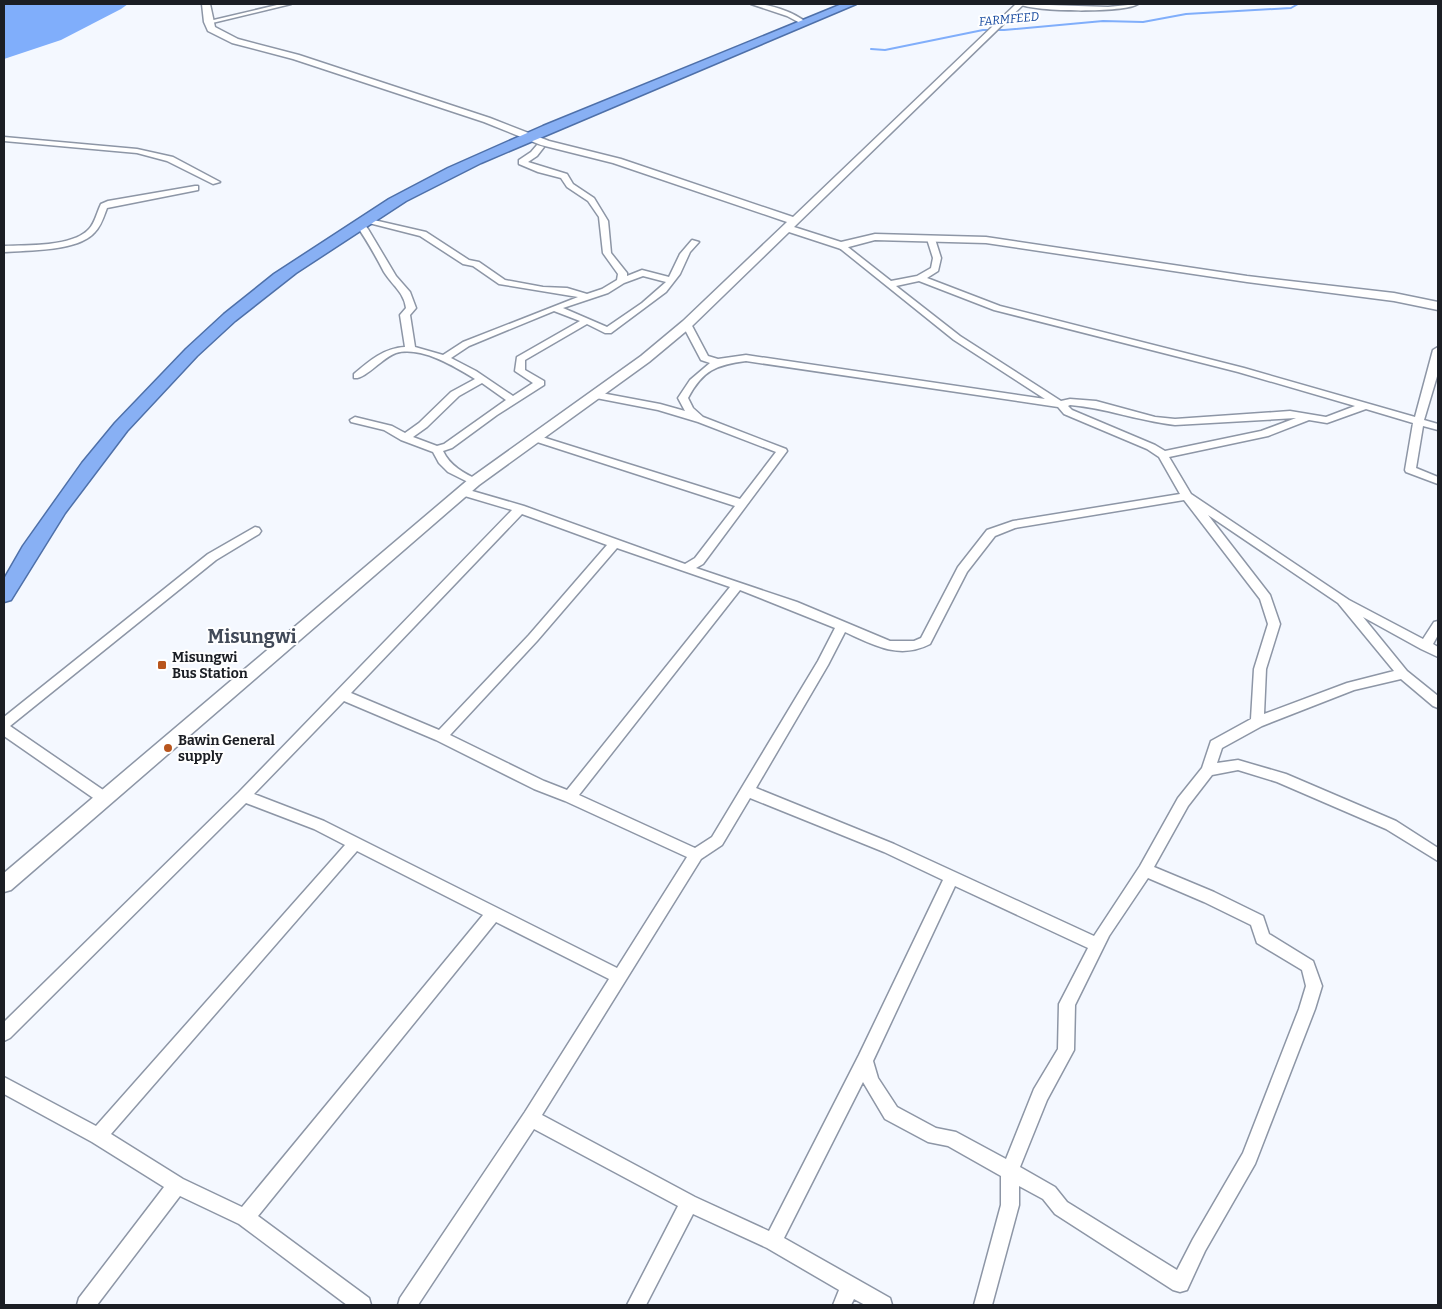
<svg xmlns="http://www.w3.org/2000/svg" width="1442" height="1309" font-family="Bitter,serif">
  <rect width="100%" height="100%" fill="#f4f8ff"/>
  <polygon fill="#80aefb" points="4,4 128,4 121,9 61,40 4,59"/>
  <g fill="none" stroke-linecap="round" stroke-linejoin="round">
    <polyline stroke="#80aefb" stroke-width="2" points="871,49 885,50 983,30 1004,30 1103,21 1143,22 1186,14 1291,8 1298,4"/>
    <g stroke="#8d96a6" stroke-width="3">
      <g id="minor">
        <polygon points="281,4 291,4 208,24 205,22"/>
        <path d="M751 4C768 3 794 12 807 23L802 24 787 16Z"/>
        <path d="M1019 4 1108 7 1138 4C1124 13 1033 12 1019 4Z"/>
        <polygon points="4,137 137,149 173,157 220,182 213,184 167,161 137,153 4,141"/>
        <path d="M537 145 544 147 537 156 528 162 567 174 573 184 594 198 608 221 611 253 627 273V276L642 270 669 277 680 254 692 240 699 242 690 252 680 274 666 292 611 333H605L587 324 525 360V370L544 381V385L497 415 452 448 443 451C450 466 464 473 478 480L479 482 478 484 474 485 448 472 439 463 433 452 401 440 384 430 351 422 350 420 355 417 392 426 405 433 419 423 451 392 475 379C454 366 421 346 396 353 383 357 365 380 354 378V374C369 361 384 348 405 347L400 315 406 308C404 292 392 285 384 272 375 255 367 240 356 225L363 223 368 229 396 276 410 292 416 308 410 315 415 347 443 355 463 342 578 297 499 284 473 266 463 264 420 236 365 222V218L426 232 469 260 479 262 505 280 543 287 567 288 587 294 602 289 617 280 618 274 603 253 599 217 588 201 567 187 561 178 538 172 519 164V160L531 152ZM643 276 666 282 642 303 607 327 563 308 608 293 624 283ZM554 311 580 321 517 357 515 371 533 383 513 396 476 371 451 358 469 346ZM482 383 506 400 444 444 437 446 413 437 427 427 459 396Z"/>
        <path d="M195 186H198V190L107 208C104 216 101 226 95 232 78 252 28 250 4 252V246C26 245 73 247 89 229 95 223 97 212 101 204L108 201Z"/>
        <path d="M931 236 935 239 941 258 938 271 927 278 1000 306 1244 368 1415 417 1433 350 1438 347V373L1424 420 1438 424V430L1423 426 1416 468 1438 477V484L1406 472 1405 470 1413 423 1366 409 1327 423 1309 420 1268 436 1169 457 1191 494 1349 600 1423 639 1434 622 1438 621V635L1433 644 1438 647V657L1421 649 1363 617 1407 671 1438 696V708L1433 706 1401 679 1354 690 1262 726 1222 748 1217 763 1238 760 1286 774 1396 821 1438 848V861L1386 829 1277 782 1238 770 1212 775 1188 806 1154 867 1214 892 1263 916 1269 934 1313 961 1322 986 1315 1009 1255 1164 1205 1251 1187 1290 1180 1292 1173 1290 1055 1214 1043 1199 1019 1186V1205L992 1305H974L1001 1205V1176L948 1146 928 1142 885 1119 863 1082 784 1238 890 1298 892 1305H865L854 1299 851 1305H833L839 1290 767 1248 693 1214 646 1305H627L678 1206 534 1129 418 1305H398L400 1298 525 1112 609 979 496 922 258 1216 369 1298 371 1305H347L239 1224 180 1196 97 1305H77L79 1298 164 1187 92 1142 4 1094V1077L96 1126 345 845 314 829 246 803 10 1038 4 1041V1022L239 792 512 510 458 494 457 492 458 490 462 488 524 506 685 564 695 558 735 506 531 440 530 438 535 435 539 436 740 499 776 452 698 422 658 410 596 398 591 395 596 392 660 404 685 411 678 398 690 380 710 363 701 360 682 324 684 322H690L708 356 718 359 746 355 1045 399 954 340 837 246 844 244 891 281 917 276 931 268 933 258 927 239ZM919 281 994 310 1238 372 1355 406 1326 417 1290 411 1175 419 1155 417 1096 401 1070 399 1061 401 960 336 896 286ZM746 361 1058 407 1064 414 1147 449 1159 457 1180 494 1013 521 987 530 958 567 921 638 914 641H890L797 602 696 568 703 564 787 451 786 449 703 417 693 408 688 398C703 370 716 365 746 361ZM1070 405C1106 408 1139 421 1175 425L1296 418 1261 431 1165 451 1155 445 1072 410 1068 406ZM1184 500 1260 599 1268 624 1254 669 1251 719 1211 741 1202 768 1178 798 1140 866 1094 936 894 844 756 788 828 665 845 632C874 645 899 660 930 644L967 572 995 536 1015 528ZM522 514 607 545 529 635 439 730 351 693ZM1208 515 1338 603 1394 671 1347 683 1264 714 1266 669 1280 624 1270 595ZM617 548 730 587 567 790 544 781 450 735 537 641ZM740 590 835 628 818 661 712 837 695 848 579 795ZM344 701 436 740 534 789 565 801 687 857 617 968 324 821 254 794ZM750 798 884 852 943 880 859 1055 769 1231 695 1197 542 1115 701 859 722 845ZM357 851 483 915 242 1207 183 1179 111 1134ZM1148 878 1204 902 1251 925 1257 943 1302 970 1306 986 1299 1009 1243 1153 1193 1239 1177 1270 1067 1202 1055 1187 1020 1167 1047 1100 1074 1050 1075 1005 1109 936ZM955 886 1088 948 1059 1004 1058 1049 1034 1089 1006 1159 956 1132 936 1128 897 1107 878 1078 873 1061Z"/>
        <polygon points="255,527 259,528 261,531 259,534 216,560 10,726 109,794 111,798 109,802 104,804 99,802 4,736 4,717 208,554"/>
      </g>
    </g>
    <g stroke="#8d96a6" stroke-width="3">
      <polygon id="tertiary" points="202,4 210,4 215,27 238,39 299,55 490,118 549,141 621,159 793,217 1016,4 1024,4 794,227 841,242 875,234 986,237 1247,276 1394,293 1438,302 1438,310 1394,301 1247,282 986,243 875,240 841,249 789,232 691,327 649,362 479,485 11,890 4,892 4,873 469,479 641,356 683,321 787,222 613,163 541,145 484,122 293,59 232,43 208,31 204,22"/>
    </g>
    <g stroke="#4e70a9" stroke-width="3">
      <polygon id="trunk" points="842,4 856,4 481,163 406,201 296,273 235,321 197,356 127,431 65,513 11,600 4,602 4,579 23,546 82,463 115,423 186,349 224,314 274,274 389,199 448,168 543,126"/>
    </g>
    <use href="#minor" fill="#fff" fill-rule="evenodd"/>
    <use href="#tertiary" fill="#fff" fill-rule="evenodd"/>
    <use href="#trunk" fill="#88b0f4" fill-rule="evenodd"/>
  </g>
  <g fill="#b8551d" stroke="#fff" stroke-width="2">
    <rect x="157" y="660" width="10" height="10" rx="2.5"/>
    <circle cx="168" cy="748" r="5"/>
  </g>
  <g text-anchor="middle" stroke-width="4" stroke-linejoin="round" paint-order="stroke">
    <g font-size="12" font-style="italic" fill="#10449c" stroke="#fff">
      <text transform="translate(1009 19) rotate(-5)" y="4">FARMFEED</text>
    </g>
    <g font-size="14" font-weight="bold" fill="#1b1e24" stroke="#fff" text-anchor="start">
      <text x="172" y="662">Misungwi<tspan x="172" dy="16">Bus Station</tspan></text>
      <text x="178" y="745">Bawin General<tspan x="178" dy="16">supply</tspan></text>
    </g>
    <g font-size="19" font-weight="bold" fill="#424a58" stroke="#fff">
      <text x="252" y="643">Misungwi</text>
    </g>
  </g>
  <rect width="1442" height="1309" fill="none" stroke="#1b1e24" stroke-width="10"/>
</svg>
